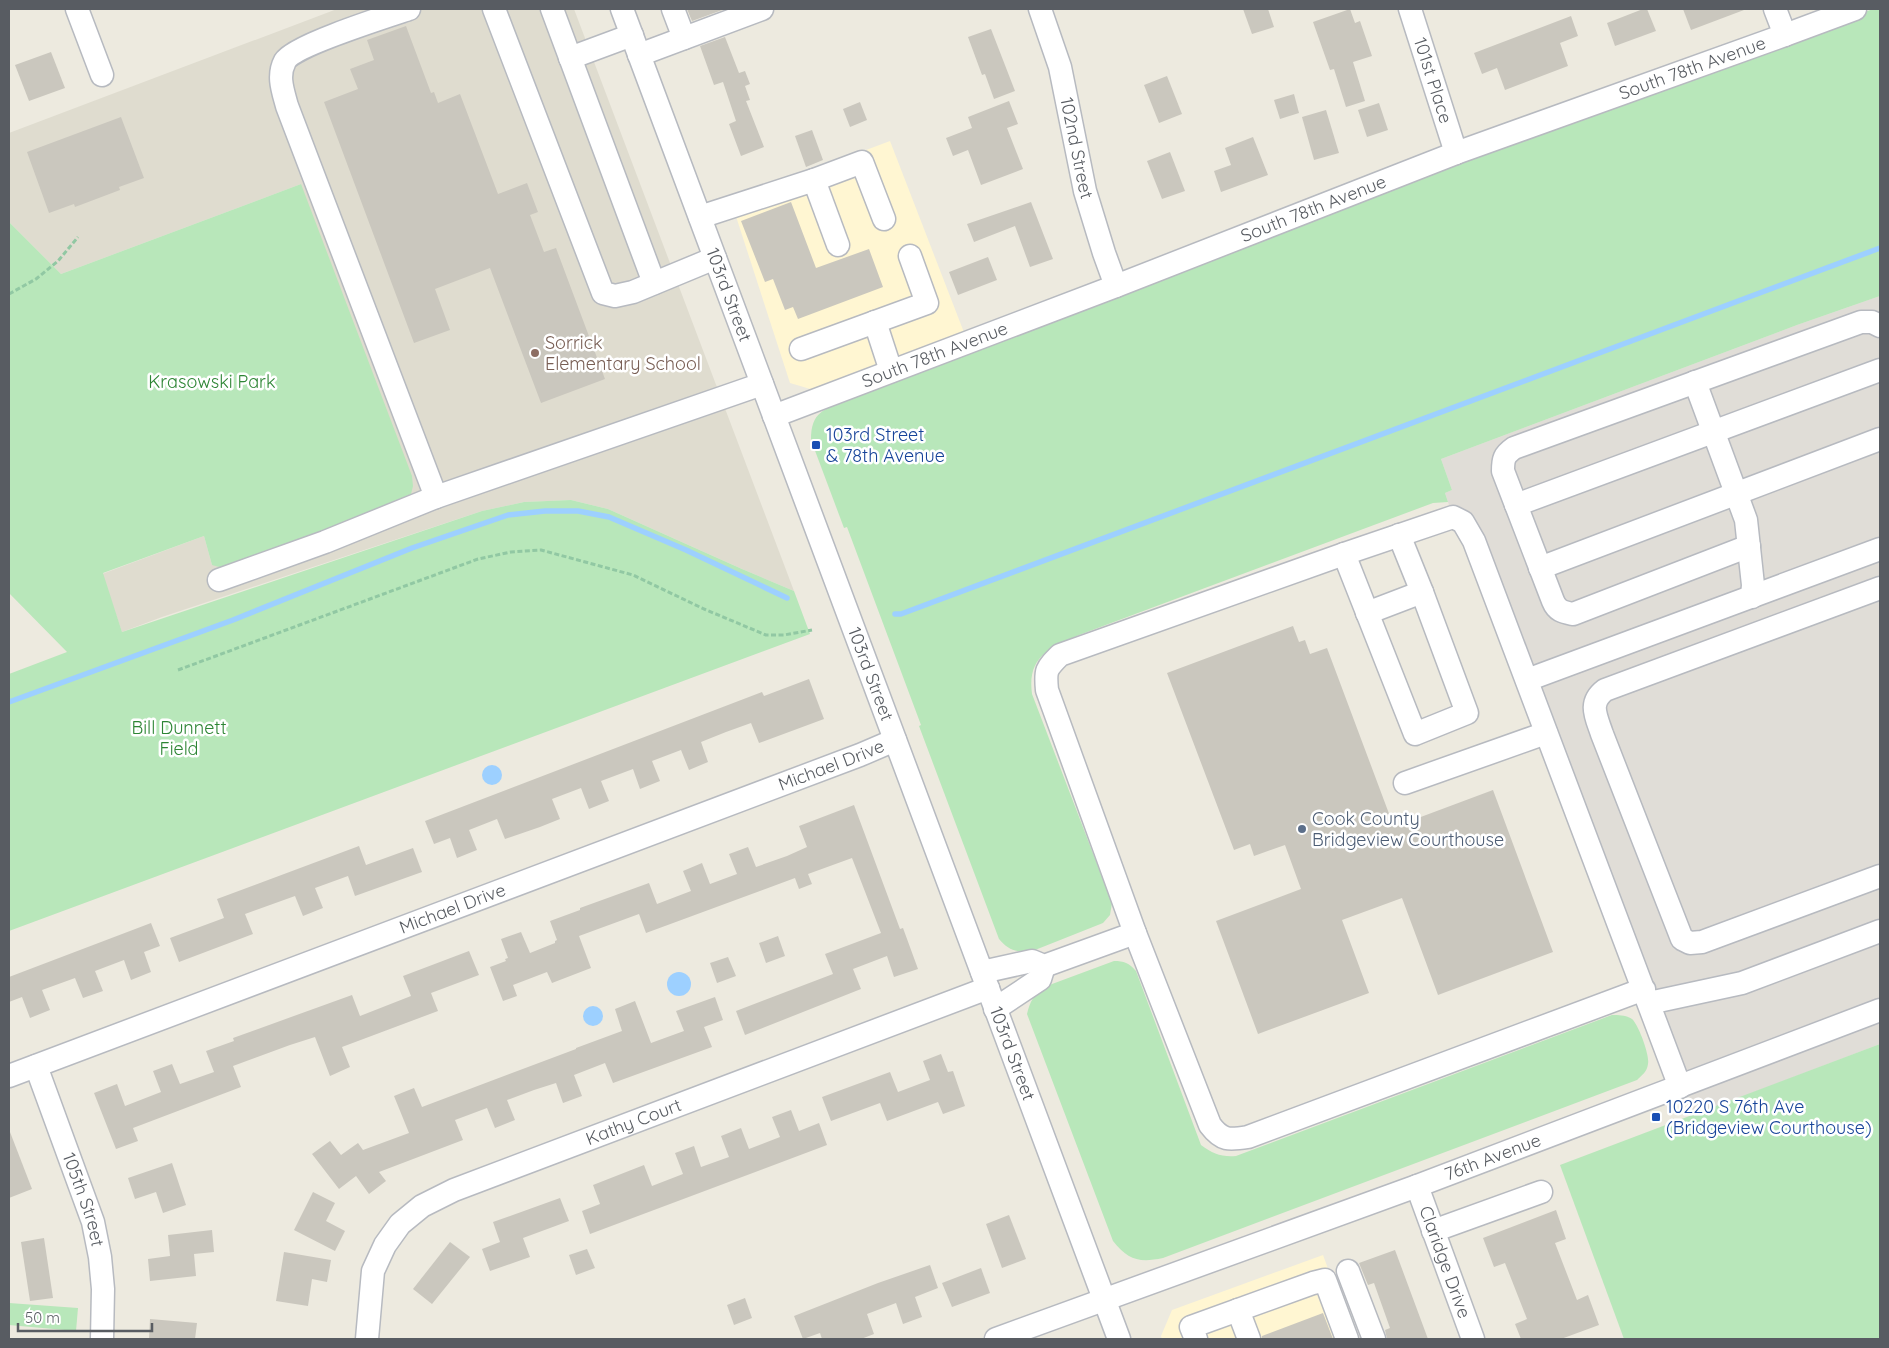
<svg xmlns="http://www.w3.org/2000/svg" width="1889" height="1348" font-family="Quicksand,sans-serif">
  <rect width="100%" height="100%" fill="#edeadf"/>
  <g fill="#fff6d2">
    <polygon points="890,141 965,335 817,391 790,383 731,201"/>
    <polygon points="1323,1255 1354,1339 1162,1339 1161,1336 1172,1310"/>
  </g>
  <polygon fill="#e0ddd7" points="1880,296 1880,1044 1692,1116 1453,517 1445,493 1452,490 1441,459 1797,325"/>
  <polygon fill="#dfdccf" points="337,9 574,9 794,591 742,569 608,509 571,500 524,502 482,511 162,617 122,632 102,574 204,536 212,565 301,184 61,274 9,222 9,133"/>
  <g fill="#b8e7ba">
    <path d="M1873 9H1880V296L1797 325 1441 459 1452 490 1445 493 1448 502 1433 503 1079 635C1049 648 1027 657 1032 694L1112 903 1110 915 1103 923 1030 952C1016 952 1008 950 999 939L919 726 921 725 847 527 844 528 811 440C811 411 824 410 847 400L1391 186Z"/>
    <polygon points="301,184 412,476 413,486 411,494 230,570 212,565 204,536 103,573 122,632 482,511 524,502 571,500 608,509 742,569 794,591 810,634 9,931 9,674 67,652 9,593 9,222 61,274"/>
    <path d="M1114 961C1124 961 1129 963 1136 971L1201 1145C1213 1154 1221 1157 1236 1156L1612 1015C1619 1015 1626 1015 1632 1019 1638 1024 1650 1055 1648 1064 1647 1072 1642 1075 1637 1080L1163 1258C1139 1263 1128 1260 1113 1241L1027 1014C1030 1001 1034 995 1044 987Z"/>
    <polygon points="1880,1044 1880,1339 1624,1339 1560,1165"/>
    <polygon points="9,1303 78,1308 76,1331 9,1325"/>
  </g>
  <g fill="#9dd0ff">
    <circle cx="492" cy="775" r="10"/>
    <circle cx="679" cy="984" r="12"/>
    <circle cx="593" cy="1016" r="10"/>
  </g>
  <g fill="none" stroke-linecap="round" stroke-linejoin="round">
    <g stroke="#9dd0ff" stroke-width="5.5">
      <polyline points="895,614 901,614 1880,248"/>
      <polyline points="9,702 233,620 412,548 508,515 545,511 578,511 609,517 686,550 787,598"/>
    </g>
  </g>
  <g fill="#cac7be">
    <polygon points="687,9 725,9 692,21"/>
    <polygon points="1243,9 1268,9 1274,27 1252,34"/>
    <polygon points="1350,9 1355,23 1360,21 1372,56 1353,62 1365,101 1346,107 1334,69 1330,70 1313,22"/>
    <polygon points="1643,9 1647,9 1656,31 1615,46 1607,23"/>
    <polygon points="1683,9 1744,9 1744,10 1691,30"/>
    <polygon points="1571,16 1578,36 1560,43 1568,66 1505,90 1497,68 1482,74 1474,53"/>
    <polygon points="406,26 431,93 434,92 438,103 460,94 498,194 527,183 538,212 530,215 544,252 556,248 605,379 541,403 490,268 435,289 450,330 414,343 324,102 358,89 350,69 374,60 367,40"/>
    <polygon points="991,29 1015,91 994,99 985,74 982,75 968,37"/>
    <polygon points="725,37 739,73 745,71 750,84 745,86 750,100 746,101 764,147 741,156 729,124 736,121 723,82 714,85 700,46"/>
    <polygon points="51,52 65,88 29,101 15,65"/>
    <polygon points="1167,76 1182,114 1159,123 1144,85"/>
    <polygon points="1294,94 1299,113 1280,119 1274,100"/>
    <polygon points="1009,101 1018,124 1007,128 1023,169 981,185 968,150 953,156 946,138 972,128 968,117"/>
    <polygon points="860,102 867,120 850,127 843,109"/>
    <polygon points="1379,103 1388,130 1367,137 1358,110"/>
    <polygon points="1326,110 1339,153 1314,160 1302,117"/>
    <polygon points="121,117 144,178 119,187 120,190 75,207 74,204 49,213 27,152"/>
    <polygon points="812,130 823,160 806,167 795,136"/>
    <polygon points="1253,137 1268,175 1221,192 1214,171 1231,165 1225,148"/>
    <polygon points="1170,152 1185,191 1162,199 1147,161"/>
    <polygon points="791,202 816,268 869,249 883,287 798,319 793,307 785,310 773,279 765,282 741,221"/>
    <polygon points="1031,202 1053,259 1030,267 1015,226 974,242 967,224"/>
    <polygon points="988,257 997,280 958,295 949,272"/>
    <polygon points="1293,626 1299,642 1305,640 1310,654 1327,648 1394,827 1493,790 1553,952 1438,995 1402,898 1342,920 1369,993 1258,1034 1216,921 1301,889 1285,845 1254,856 1250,844 1234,850 1167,673"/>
    <polygon points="809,679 824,719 759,743 751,723 726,732 701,742 708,762 689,770 681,750 652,761 660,781 640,789 633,769 601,781 609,801 589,809 581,788 552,799 560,819 540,827 505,839 497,819 469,830 477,850 457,858 450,838 434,844 425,821 762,692 764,696"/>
    <polygon points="854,805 900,929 903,928 918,969 894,977 887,956 853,969 861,989 745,1035 736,1011 833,974 825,954 881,933 852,858 808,874 812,884 799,889 795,878 646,933 639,914 579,936 591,968 552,983 547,972 513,985 517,996 503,1001 490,967 506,961 505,959 508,958 501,939 521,932 530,953 555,943 555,941 557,940 550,921 580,910 580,908 649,883 657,904 691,891 683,871 702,863 710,884 737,874 729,854 748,847 756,867 787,856 807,847 799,826"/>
    <polygon points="359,846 366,865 413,848 422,872 355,896 348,876 315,888 323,908 303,916 295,896 245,914 253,934 179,962 170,938 224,918 217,899"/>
    <polygon points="151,923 160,946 144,952 151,972 131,980 124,960 95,971 103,991 83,998 75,978 42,990 50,1010 30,1018 22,997 9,1002 9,977"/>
    <polygon points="778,936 785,956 766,963 759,943"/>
    <polygon points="469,951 479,975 431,993 438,1011 342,1047 350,1067 330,1076 315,1037 290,1045 233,1066 241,1087 133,1128 138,1141 116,1149 94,1093 117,1084 125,1106 161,1092 153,1071 172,1064 180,1084 214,1072 206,1051 234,1041 233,1038 352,995 360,1016 411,996 403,976"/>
    <polygon points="728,957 736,976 717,983 710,963"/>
    <polygon points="715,997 723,1020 704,1027 712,1047 613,1083 605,1063 574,1075 582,1096 563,1103 556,1083 534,1090 507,1100 515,1120 495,1128 487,1108 455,1120 463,1140 379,1172 386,1181 369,1194 356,1176 339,1189 312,1154 330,1141 341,1155 358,1143 363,1150 409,1133 394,1096 414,1088 422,1107 576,1049 576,1048 622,1031 615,1009 635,1001 651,1043 684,1031 676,1011"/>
    <polygon points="941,1054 948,1072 953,1071 965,1106 943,1114 938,1102 887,1121 880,1103 831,1121 822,1097 890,1072 898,1092 930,1080 923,1061"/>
    <polygon points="791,1110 799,1131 819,1123 827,1145 590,1234 582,1211 600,1204 593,1185 644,1165 652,1186 683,1174 675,1153 694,1146 701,1167 729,1157 721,1136 741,1128 749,1149 780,1137 772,1117"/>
    <polygon points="10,1132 32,1189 9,1198 9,1133"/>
    <polygon points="172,1163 186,1205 163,1213 156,1192 135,1199 128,1178"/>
    <polygon points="313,1192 335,1203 326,1221 345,1231 335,1251 294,1230"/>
    <polygon points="560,1198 569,1221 523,1238 530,1257 490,1271 482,1249 500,1242 493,1222"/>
    <polygon points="1556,1210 1566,1239 1555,1243 1577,1300 1588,1295 1599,1325 1561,1339 1521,1339 1515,1324 1527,1319 1505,1263 1494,1267 1483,1238"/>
    <polygon points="1009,1215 1026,1259 1002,1268 986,1224"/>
    <polygon points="212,1230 214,1252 194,1254 196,1276 150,1281 148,1259 170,1256 168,1235"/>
    <polygon points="44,1238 53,1298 30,1301 21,1242"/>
    <polygon points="450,1242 470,1257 432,1304 413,1289"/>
    <polygon points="587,1249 595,1268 576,1275 569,1255"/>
    <polygon points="1395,1250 1428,1339 1387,1339 1385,1330 1390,1328 1374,1283 1368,1285 1359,1263"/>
    <polygon points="284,1252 331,1260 327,1282 312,1279 308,1306 276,1301"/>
    <polygon points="930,1265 938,1288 915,1297 922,1317 903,1324 896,1303 867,1314 874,1334 861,1339 822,1339 820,1333 803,1339 794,1316 878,1283"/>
    <polygon points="981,1268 990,1293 952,1307 942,1283"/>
    <polygon points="745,1298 752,1318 734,1325 727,1305"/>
    <polygon points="1323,1313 1333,1339 1262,1339 1262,1336"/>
    <polygon points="150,1319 197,1323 195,1339 149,1339"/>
  </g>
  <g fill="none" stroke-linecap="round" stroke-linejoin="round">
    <g stroke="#b7bac0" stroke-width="25">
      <g id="minor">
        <polyline points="77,9 102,75"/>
        <path d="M409 9C388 16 293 46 285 61 277 76 283 91 287 106L436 497"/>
        <polyline points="494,9 603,293 615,296 633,292 715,258"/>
        <polyline points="552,9 654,283"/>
        <path id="s1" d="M622 9 1119 1339"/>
        <polyline points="673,9 684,38"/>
        <path id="s2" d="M1040 9 1060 67 1085 191 1104 253 1116 286"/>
        <path id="s3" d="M1410 9 1456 153"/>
        <polyline points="1775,9 1785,35"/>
        <polyline points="639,55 762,9"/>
        <polyline points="570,58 632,35"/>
        <polyline points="814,180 838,245"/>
        <polyline points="700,217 814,180 862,162 884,219"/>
        <polyline points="875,322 891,371"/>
        <polyline points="801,349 927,303 910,256"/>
        <polyline points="1695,382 1746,520 1753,585 1752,597"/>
        <path id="s4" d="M774 416 1116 286 1456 153 1785 35 1855 9"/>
        <polyline points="1516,505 1880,370"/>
        <path d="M1749 546 1573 614C1563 612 1557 611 1553 601L1503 471C1503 459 1504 455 1514 448L1861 322H1872L1880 326"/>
        <polyline points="1344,554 1415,734 1467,713 1422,592 1399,535"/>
        <polyline points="1540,568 1880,439"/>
        <polyline points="219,580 325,542 436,497 762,384"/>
        <path d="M1880 588 1605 690C1588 703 1596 716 1602 734L1682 939 1690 943 1702 942 1880 876"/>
        <polyline points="1367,613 1422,592"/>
        <polyline points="1527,680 1880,549"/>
        <polyline points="1405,783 1546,733"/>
        <polyline points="982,972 1032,961 1044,966 1135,933"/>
        <path d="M1644 989 1248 1137C1229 1140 1222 1141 1210 1125L1135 933 1047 690C1045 670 1046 669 1060 655L1344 554 1453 517 1463 522 1474 541C1543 723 1612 905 1680 1087"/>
        <polyline points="1649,1003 1742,983 1880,931"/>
        <polyline points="995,1009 1040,979 1044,966"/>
        <path id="s5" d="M36 1066 93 1222 100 1257 103 1289 102 1339"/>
        <path id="s6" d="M9 1076 860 755 895 740"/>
        <path id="s7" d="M1417 1186 1473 1339"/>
        <polyline points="1433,1231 1541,1192"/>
        <polyline points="1348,1271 1374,1339"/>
        <polyline points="1238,1310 1249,1339"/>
        <path id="s8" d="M367 1339 373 1271 385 1245 400 1224 422 1206 454 1190 988 988"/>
        <path id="s9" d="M996 1339 1417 1186 1880 1010"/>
        <polyline points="1196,1339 1191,1327 1313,1283 1325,1280 1347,1339"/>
      </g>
    </g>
    <g stroke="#91c8a3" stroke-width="3" stroke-dasharray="5 2.5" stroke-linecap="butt">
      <polyline points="9,294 36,279 58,261 78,237"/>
      <polyline points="178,670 478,559 511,552 541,550 633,575 704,609 766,635 784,635 812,630"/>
    </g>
    <use href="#minor" stroke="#fff" stroke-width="22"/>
  </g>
  <circle fill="#8d6e63" stroke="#fff" stroke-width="2" cx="535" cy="353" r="5"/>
  <g fill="#1a4fb4" stroke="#fff" stroke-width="2">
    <rect x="811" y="440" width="10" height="10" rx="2.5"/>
    <rect x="1651" y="1112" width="10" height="10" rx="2.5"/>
  </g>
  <circle fill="#5c6f8a" stroke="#fff" stroke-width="2" cx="1302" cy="829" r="5"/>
  <g text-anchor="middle" stroke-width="5" stroke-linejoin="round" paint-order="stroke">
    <g font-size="18" fill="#585c62" stroke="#fff">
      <text dy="6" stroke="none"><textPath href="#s4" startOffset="982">South 78th Avenue</textPath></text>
      <text dy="6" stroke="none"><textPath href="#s3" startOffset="75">101st Place</textPath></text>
      <text dy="6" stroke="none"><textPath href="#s2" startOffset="144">102nd Street</textPath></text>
      <text dy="6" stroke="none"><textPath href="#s4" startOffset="578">South 78th Avenue</textPath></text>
      <text dy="6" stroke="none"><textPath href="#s1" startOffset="305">103rd Street</textPath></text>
      <text dy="6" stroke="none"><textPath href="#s4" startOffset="172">South 78th Avenue</textPath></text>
      <text dy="6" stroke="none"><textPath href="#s1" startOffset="710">103rd Street</textPath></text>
      <text dy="6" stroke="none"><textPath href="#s6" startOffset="879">Michael Drive</textPath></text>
      <text dy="6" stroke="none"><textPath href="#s6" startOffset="474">Michael Drive</textPath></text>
      <text dy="6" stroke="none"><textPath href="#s1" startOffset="1115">103rd Street</textPath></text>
      <text dy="6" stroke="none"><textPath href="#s8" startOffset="379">Kathy Court</textPath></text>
      <text dy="6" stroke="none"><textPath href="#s9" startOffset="529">76th Avenue</textPath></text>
      <text dy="6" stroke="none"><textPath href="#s5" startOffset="142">105th Street</textPath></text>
      <text dy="6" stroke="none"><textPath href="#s7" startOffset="81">Claridge Drive</textPath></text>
    </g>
    <g font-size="18" fill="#785e54" stroke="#fff" text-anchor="start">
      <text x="545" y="349">Sorrick<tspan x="545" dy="21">Elementary School</tspan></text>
    </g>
    <g font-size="18" fill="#2d8534" stroke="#fff">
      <text x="212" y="388">Krasowski Park</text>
      <text x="179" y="734">Bill Dunnett<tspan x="179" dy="21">Field</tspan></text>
    </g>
    <g font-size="18" fill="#164399" stroke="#fff" text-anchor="start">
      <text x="826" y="441">103rd Street<tspan x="826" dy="21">&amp; 78th Avenue</tspan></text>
      <text x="1666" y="1113">10220 S 76th Ave<tspan x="1666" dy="21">(Bridgeview Courthouse)</tspan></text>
    </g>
    <g font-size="18" fill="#4e5e75" stroke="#fff" text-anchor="start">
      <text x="1312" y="825">Cook County<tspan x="1312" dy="21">Bridgeview Courthouse</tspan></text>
    </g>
  </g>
  <rect width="1889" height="1348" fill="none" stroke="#585c62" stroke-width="20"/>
  <path d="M18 1323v8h134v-8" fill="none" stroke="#585c62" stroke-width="2.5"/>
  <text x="25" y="1323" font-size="15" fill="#585c62" stroke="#ffffff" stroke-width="4" paint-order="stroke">50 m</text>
</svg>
